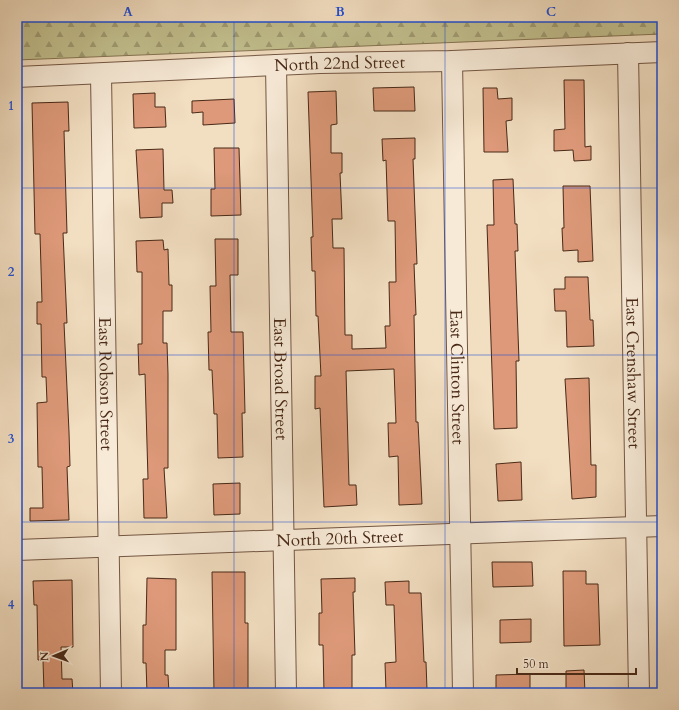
<svg xmlns="http://www.w3.org/2000/svg" width="679" height="710" font-family="Cardo,serif">
  <defs>
    <pattern id="forest-firs" width="22" height="20" patternUnits="userSpaceOnUse"><rect width="22" height="20" fill="#c2bf8e"/><path d="M5 1l3.5 6h-7zM16 11l3.5 6h-7z" fill="#a09b73"/></pattern>
  </defs>
  <rect width="100%" height="100%" fill="#f2dec1"/>
  <filter id="stains"><feTurbulence type="fractalNoise" baseFrequency=".005" numOctaves="4"/><feColorMatrix values="0 0 0 0 .2 0 0 0 0 .09 0 0 0 0 .02 0 0 0 .5 -.17"/></filter>
  <radialGradient id="worn" r=".72"><stop offset=".6" stop-color="#630" stop-opacity="0"/><stop offset="1" stop-color="#630" stop-opacity=".3"/></radialGradient>
  <polygon fill="url(#forest-firs)" stroke="#867452" points="17,17 662,17 662,34 17,60"/>
  <g fill="#dd9979" stroke="#492917">
    <polygon points="564,80 584,80 585,147 591,146 591,160 574,161 573,150 554,151 554,130 565,129"/>
    <polygon points="414,87 415,111 374,111 373,88"/>
    <polygon points="483,88 497,88 498,99 512,98 512,120 506,121 508,152 484,152"/>
    <polygon points="336,91 337,124 331,125 331,153 342,153 342,173 340,173 342,219 332,219 333,248 344,248 345,335 352,335 352,349 386,348 385,326 390,326 389,282 396,282 395,221 388,221 386,160 383,161 382,139 415,138 415,159 413,159 417,264 414,264 416,315 414,315 416,422 418,422 422,504 399,505 398,456 389,457 388,423 396,423 394,369 346,371 349,485 356,485 357,505 324,507 320,408 315,409 315,376 321,376 318,316 316,316 315,271 312,271 311,237 313,237 308,92"/>
    <polygon points="155,93 155,107 165,107 166,127 134,128 133,94"/>
    <polygon points="234,99 235,123 203,125 203,112 192,113 192,101"/>
    <polygon points="68,102 69,131 64,131 67,233 63,233 67,323 64,323 69,432 70,466 67,467 69,520 30,521 30,508 43,508 42,467 38,467 37,403 47,402 46,377 42,377 41,324 37,324 37,302 42,302 40,234 35,234 32,103"/>
    <polygon points="214,148 239,148 241,215 211,216 211,189 215,189"/>
    <polygon points="163,149 164,190 172,190 173,203 162,203 162,217 140,218 136,150"/>
    <polygon points="513,179 515,224 517,224 518,251 515,251 519,361 516,361 517,428 494,429 487,225 494,225 493,180"/>
    <polygon points="563,186 590,186 593,261 578,262 578,250 563,251 562,228 564,228"/>
    <polygon points="215,239 238,239 238,275 230,275 231,332 243,332 245,413 242,413 243,457 218,458 217,414 214,414 212,370 209,370 208,332 211,332 210,286 216,286"/>
    <polygon points="163,240 164,250 168,249 169,285 172,285 172,311 163,311 163,343 167,343 168,374 168,468 164,468 167,518 144,518 143,479 148,479 145,374 139,375 138,344 142,344 142,272 137,272 136,241"/>
    <polygon points="565,277 588,277 590,320 593,320 594,346 567,347 566,311 555,311 554,289 565,289"/>
    <polygon points="589,378 591,465 596,465 596,497 572,499 565,379"/>
    <polygon points="521,462 522,500 498,501 496,464"/>
    <polygon points="240,483 240,514 214,515 213,484"/>
    <polygon points="492,562 532,562 533,586 493,587"/>
    <polygon points="563,571 586,571 586,584 598,584 600,645 564,646"/>
    <polygon points="212,572 245,572 245,623 248,623 248,693 214,693"/>
    <polygon points="147,578 176,579 176,650 165,650 165,675 168,675 169,693 147,693 146,663 143,663 143,625 146,625"/>
    <polygon points="355,578 355,592 353,592 355,655 352,655 352,693 324,693 323,645 319,645 319,613 322,613 321,579"/>
    <polygon points="72,580 73,647 61,647 62,679 72,679 73,693 44,693 43,660 38,660 37,605 34,605 33,581"/>
    <polygon points="409,581 409,593 421,593 424,662 426,662 427,690 386,691 385,663 396,662 394,605 386,605 385,582"/>
    <polygon points="531,619 531,642 500,643 500,620"/>
    <polygon points="584,670 585,693 566,693 566,671"/>
    <polygon points="530,674 530,693 496,693 496,675"/>
  </g>
  <g fill="none" stroke-linecap="round" stroke-linejoin="round">
    <g stroke="#735642" stroke-width="22">
      <g id="minor">
        <path id="s1" d="M628 53 639 693"/>
        <path id="s2" d="M452 61 463 693"/>
        <path id="s3" d="M276 65 286 693"/>
        <path id="s4" d="M101 75 111 693"/>
        <path id="s5" d="M17 77 320 63 452 61 662 52"/>
        <path id="s6" d="M17 550 662 526"/>
      </g>
    </g>
    <use href="#minor" stroke="#f7ead7" stroke-width="20"/>
  </g>
  <path fill="none" stroke="#1d4ed8" stroke-width="1" stroke-opacity="0.55" d="M234 17V693M445 17V693M17 188H662M17 355H662M17 522H662"/>
  <g text-anchor="middle" stroke-width="3" stroke-linejoin="round" paint-order="stroke">
    <g font-size="17" fill="#492917" stroke="#f7ead7">
      <text dy="6" stroke="none"><textPath href="#s5" startOffset="323">North 22nd Street</textPath></text>
      <text dy="6" stroke="none"><textPath href="#s1" startOffset="320">East Crenshaw Street</textPath></text>
      <text dy="6" stroke="none"><textPath href="#s2" startOffset="316">East Clinton Street</textPath></text>
      <text dy="6" stroke="none"><textPath href="#s3" startOffset="314">East Broad Street</textPath></text>
      <text dy="6" stroke="none"><textPath href="#s4" startOffset="309">East Robson Street</textPath></text>
      <text dy="6" stroke="none"><textPath href="#s6" startOffset="323">North 20th Street</textPath></text>
    </g>
  </g>
  <rect width="679" height="710" fill="none" stroke="#f2dec1" stroke-width="44"/>
  <g transform="translate(54 656) rotate(268)" stroke="#f7ead7" stroke-width="3" paint-order="stroke">
  <path d="M0-3L7 15L0 10L-7 15Z" fill="#492917"/>
  <text y="-6" font-size="11" font-weight="bold" text-anchor="middle" fill="#492917">N</text>
  </g>
  <path d="M517 668v6h119v-6" fill="none" stroke="#492917" stroke-width="2"/>
  <text x="523" y="668" font-size="12" fill="#492917" stroke="#f7ead7" stroke-width="3" paint-order="stroke">50 m</text>
  <rect x="22" y="22" width="635" height="666" fill="none" stroke="#1d4ed8" stroke-width="1.5"/>
  <g font-size="13" text-anchor="middle" font-weight="bold" fill="#1d4ed8">
    <text x="128" y="16">A</text>
    <text x="340" y="16">B</text>
    <text x="551" y="16">C</text>
    <text x="11" y="110">1</text>
    <text x="11" y="276">2</text>
    <text x="11" y="443">3</text>
    <text x="11" y="609">4</text>
  </g>
  <rect width="100%" height="100%" filter="url(#stains)"/>
  <rect width="100%" height="100%" fill="url(#worn)"/>
</svg>
